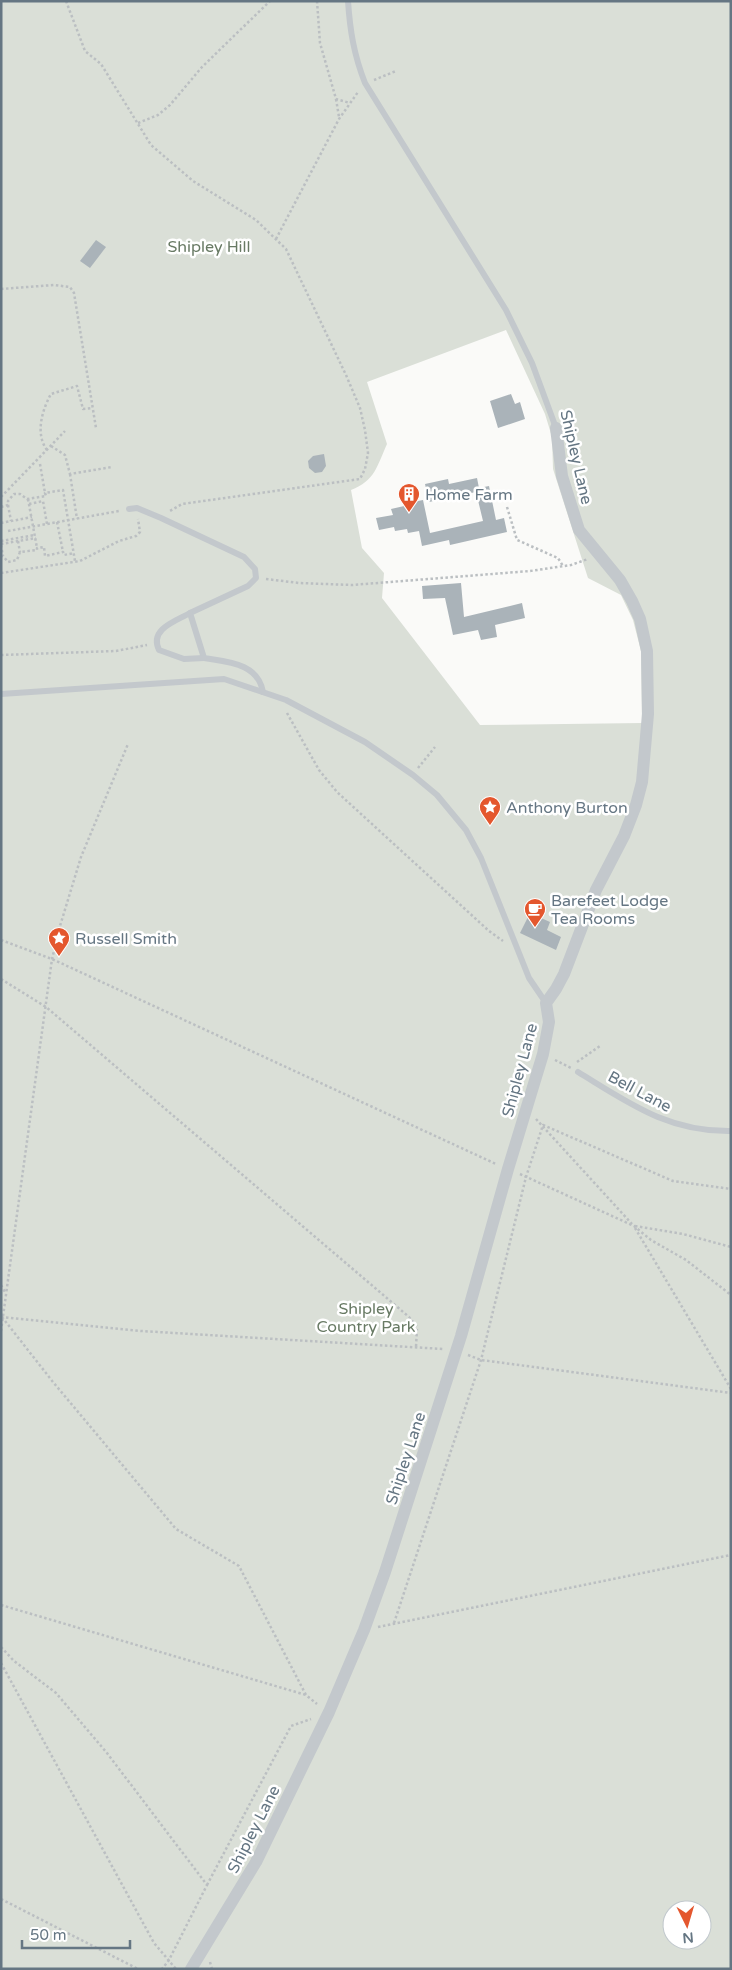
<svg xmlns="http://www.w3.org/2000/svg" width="732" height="1970" font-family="'Varela Round',sans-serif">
  <rect width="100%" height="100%" fill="#fafaf8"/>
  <path fill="#dadfd7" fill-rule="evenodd" d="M1 1H731V1969H1ZM506 330 545 414 552 437 553 469 588 578 621 595 633 620 641 651 642 723 480 725 382 598 384 573 362 548 351 490C375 481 377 466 387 444L367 382ZM672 1910H702V1940H672Z"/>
  <g fill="#aab3b9">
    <polygon points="96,240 106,247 90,268 80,261"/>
    <polygon points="511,394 515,404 520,402 525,419 498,428 490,401"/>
    <polygon points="324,454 326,466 322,472 315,473 309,468 308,461 313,456"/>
    <polygon points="477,478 479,488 489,486 496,520 504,518 507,532 450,545 449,540 422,546 419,531 408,533 407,529 395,531 394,527 379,530 376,518 393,515 391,509 413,504 413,502 423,500 430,533 483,521 476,492 429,502 425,484 448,479 449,484"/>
    <polygon points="461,583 464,617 522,603 525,618 495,625 497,637 481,640 478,630 453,635 445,598 423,599 422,586"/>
    <polygon points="530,913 550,922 547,930 561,937 556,950 520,933"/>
  </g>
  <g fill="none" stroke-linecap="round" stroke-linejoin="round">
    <g stroke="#bbbfc2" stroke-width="2.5" stroke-dasharray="2.5 2.5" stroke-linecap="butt">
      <polyline points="66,1 85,51 101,64 151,145 193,181 256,220 286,249 346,375 360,408 365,430 368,453 365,469 360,479 182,504 168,512"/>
      <polyline points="317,1 320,43 336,99 350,103"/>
      <polyline points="374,80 396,71"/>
      <polyline points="336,99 339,117"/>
      <polyline points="138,123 158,115 170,105 202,67 270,1"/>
      <polyline points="276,239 339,119 358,92"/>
      <polyline points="1,289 54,285 70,287 74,293 96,428"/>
      <polyline points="51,446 65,455 70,474 112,467"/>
      <path d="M47 450C35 434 42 410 51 394L77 386 83 409 92 408"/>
      <polyline points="40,464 45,493"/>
      <polyline points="70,474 77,519"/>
      <polyline points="1,497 65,431"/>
      <polyline points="28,499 37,548"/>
      <polyline points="29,504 43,501 47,524"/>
      <polyline points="8,505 11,521"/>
      <polyline points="1,507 8,505 8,501 14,494 20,494 27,499 46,496 45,493 63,490 75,561"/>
      <polyline points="507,507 517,540 558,558 563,566"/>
      <polyline points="57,522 63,552"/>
      <polyline points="1,523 32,517"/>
      <polyline points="8,531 119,511"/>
      <polyline points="1,541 35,535"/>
      <polyline points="18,541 20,552"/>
      <polyline points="1,544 36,538"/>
      <polyline points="1,545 3,556"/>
      <polyline points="1,556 3,556 8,562 17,560 20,552 37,550 37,548 44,547 45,556 63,552 64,555 74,553"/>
      <polyline points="1,573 80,561 119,541 136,536 140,532 138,519"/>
      <polyline points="266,579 299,583 352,585 530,571 571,565 588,559"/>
      <polyline points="1,655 116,651 147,645"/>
      <polyline points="287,713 319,770 337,792 489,931 503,941"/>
      <polyline points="418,768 435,747"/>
      <polyline points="1,940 52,959 496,1164"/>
      <polyline points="1,979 46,1007 409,1317 417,1327 416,1347"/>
      <polyline points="555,1060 571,1068"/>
      <polyline points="577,1062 600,1046"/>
      <polyline points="536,1119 632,1224"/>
      <polyline points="520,1174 634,1226 651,1240 686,1260 731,1295"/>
      <polyline points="635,1226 683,1234 731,1247"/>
      <polyline points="635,1228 731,1389"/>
      <polyline points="1,1285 5,1292"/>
      <polyline points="1,1317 141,1331 443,1349"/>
      <polyline points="2,1317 53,1382 176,1529 239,1566 306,1695 317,1704"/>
      <polyline points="1,1331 52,959 60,926 81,857 128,744"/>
      <polyline points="468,1355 481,1360 731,1393"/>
      <polyline points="1,1605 306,1695"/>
      <polyline points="394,1623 481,1360 526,1177 543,1125 673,1181 731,1189"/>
      <polyline points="378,1627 731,1555"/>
      <polyline points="1,1647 14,1661 56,1693 107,1753 207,1885 169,1960 162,1969"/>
      <polyline points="1,1663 154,1943 176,1969"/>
      <polyline points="207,1885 291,1726 311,1719"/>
      <polyline points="1,1899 138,1969"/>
      <polyline points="210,1962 212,1969"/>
    </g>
    <g stroke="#c3c8cc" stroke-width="6">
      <path d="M348 1C350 31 354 55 365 83L506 310 532 363 556 428"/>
      <path d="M129 509 137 508 161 518 244 557 255 569 256 578 248 586 190 613 204 658C228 662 258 663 263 692"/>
      <path d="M190 613C176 621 149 629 159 650L184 659 204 658"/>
      <polyline points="1,694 224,679 286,700 365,742 413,775 437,795 466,830 481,858 529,978 546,1003"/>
      <path d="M578 1072C629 1103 668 1132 731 1131"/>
    </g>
    <polyline stroke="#c3c8cc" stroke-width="12" points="191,1969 256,1862 329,1712 364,1630 385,1572 461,1336 508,1169 543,1054 549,1022 546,1003 556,989 564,974 596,890 624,836 636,805 642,782 648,714 647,651 640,619 632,601 620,580 579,530 562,476 556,428"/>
  </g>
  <defs>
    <g id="building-pin" transform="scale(1.125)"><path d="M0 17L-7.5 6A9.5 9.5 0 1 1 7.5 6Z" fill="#e4572e" stroke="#fff"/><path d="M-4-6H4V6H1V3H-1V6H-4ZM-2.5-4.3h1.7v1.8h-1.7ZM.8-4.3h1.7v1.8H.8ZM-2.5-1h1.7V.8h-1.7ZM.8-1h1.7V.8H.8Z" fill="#fff"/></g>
    <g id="sight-pin" transform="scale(1.125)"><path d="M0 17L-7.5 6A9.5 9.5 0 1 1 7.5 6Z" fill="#e4572e" stroke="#fff"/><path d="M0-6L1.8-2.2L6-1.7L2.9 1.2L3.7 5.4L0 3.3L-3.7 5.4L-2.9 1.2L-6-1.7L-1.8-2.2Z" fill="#fff"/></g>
    <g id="cafe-pin" transform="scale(1.125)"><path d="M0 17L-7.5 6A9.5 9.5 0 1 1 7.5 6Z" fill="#e4572e" stroke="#fff"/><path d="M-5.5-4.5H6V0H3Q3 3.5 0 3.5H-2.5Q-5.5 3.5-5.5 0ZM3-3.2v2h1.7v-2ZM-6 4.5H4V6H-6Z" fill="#fff"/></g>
  </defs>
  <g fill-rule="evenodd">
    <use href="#building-pin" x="409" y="494"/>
    <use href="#sight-pin" x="490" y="807"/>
    <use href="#cafe-pin" x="535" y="909"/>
    <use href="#sight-pin" x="59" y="938"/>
  </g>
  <g text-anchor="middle" stroke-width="5" stroke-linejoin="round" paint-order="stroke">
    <g font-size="16" fill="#687a64" stroke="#fff">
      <text x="209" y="252">Shipley Hill</text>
      <text x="366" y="1314">Shipley<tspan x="366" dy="18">Country Park</tspan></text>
    </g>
    <g font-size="16" fill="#657683" stroke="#fff">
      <text transform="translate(577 457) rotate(77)" y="6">Shipley Lane</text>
      <text transform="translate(519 1070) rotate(-75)" y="6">Shipley Lane</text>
      <text transform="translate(640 1091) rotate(28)" y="6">Bell Lane</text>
      <text transform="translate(405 1458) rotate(-72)" y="6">Shipley Lane</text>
      <text transform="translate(253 1829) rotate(-63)" y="6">Shipley Lane</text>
    </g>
    <g font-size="16" fill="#657683" stroke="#fff" text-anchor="start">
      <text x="425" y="500">Home Farm</text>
      <text x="506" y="813">Anthony Burton</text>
      <text x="551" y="906">Barefeet Lodge<tspan x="551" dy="18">Tea Rooms</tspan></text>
      <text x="75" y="944">Russell Smith</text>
    </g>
  </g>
  <rect width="732" height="1970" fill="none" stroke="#657683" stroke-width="5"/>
  <g transform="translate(687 1925) rotate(175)"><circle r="24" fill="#ffffff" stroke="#c1c8cd"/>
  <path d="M0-4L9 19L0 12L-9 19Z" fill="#e4572e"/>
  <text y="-8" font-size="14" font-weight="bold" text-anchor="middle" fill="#657683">N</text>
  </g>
  <path d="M22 1940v8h108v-8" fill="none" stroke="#657683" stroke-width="2.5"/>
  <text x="30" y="1940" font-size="15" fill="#657683" stroke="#ffffff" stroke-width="4" paint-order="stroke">50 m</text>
</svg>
